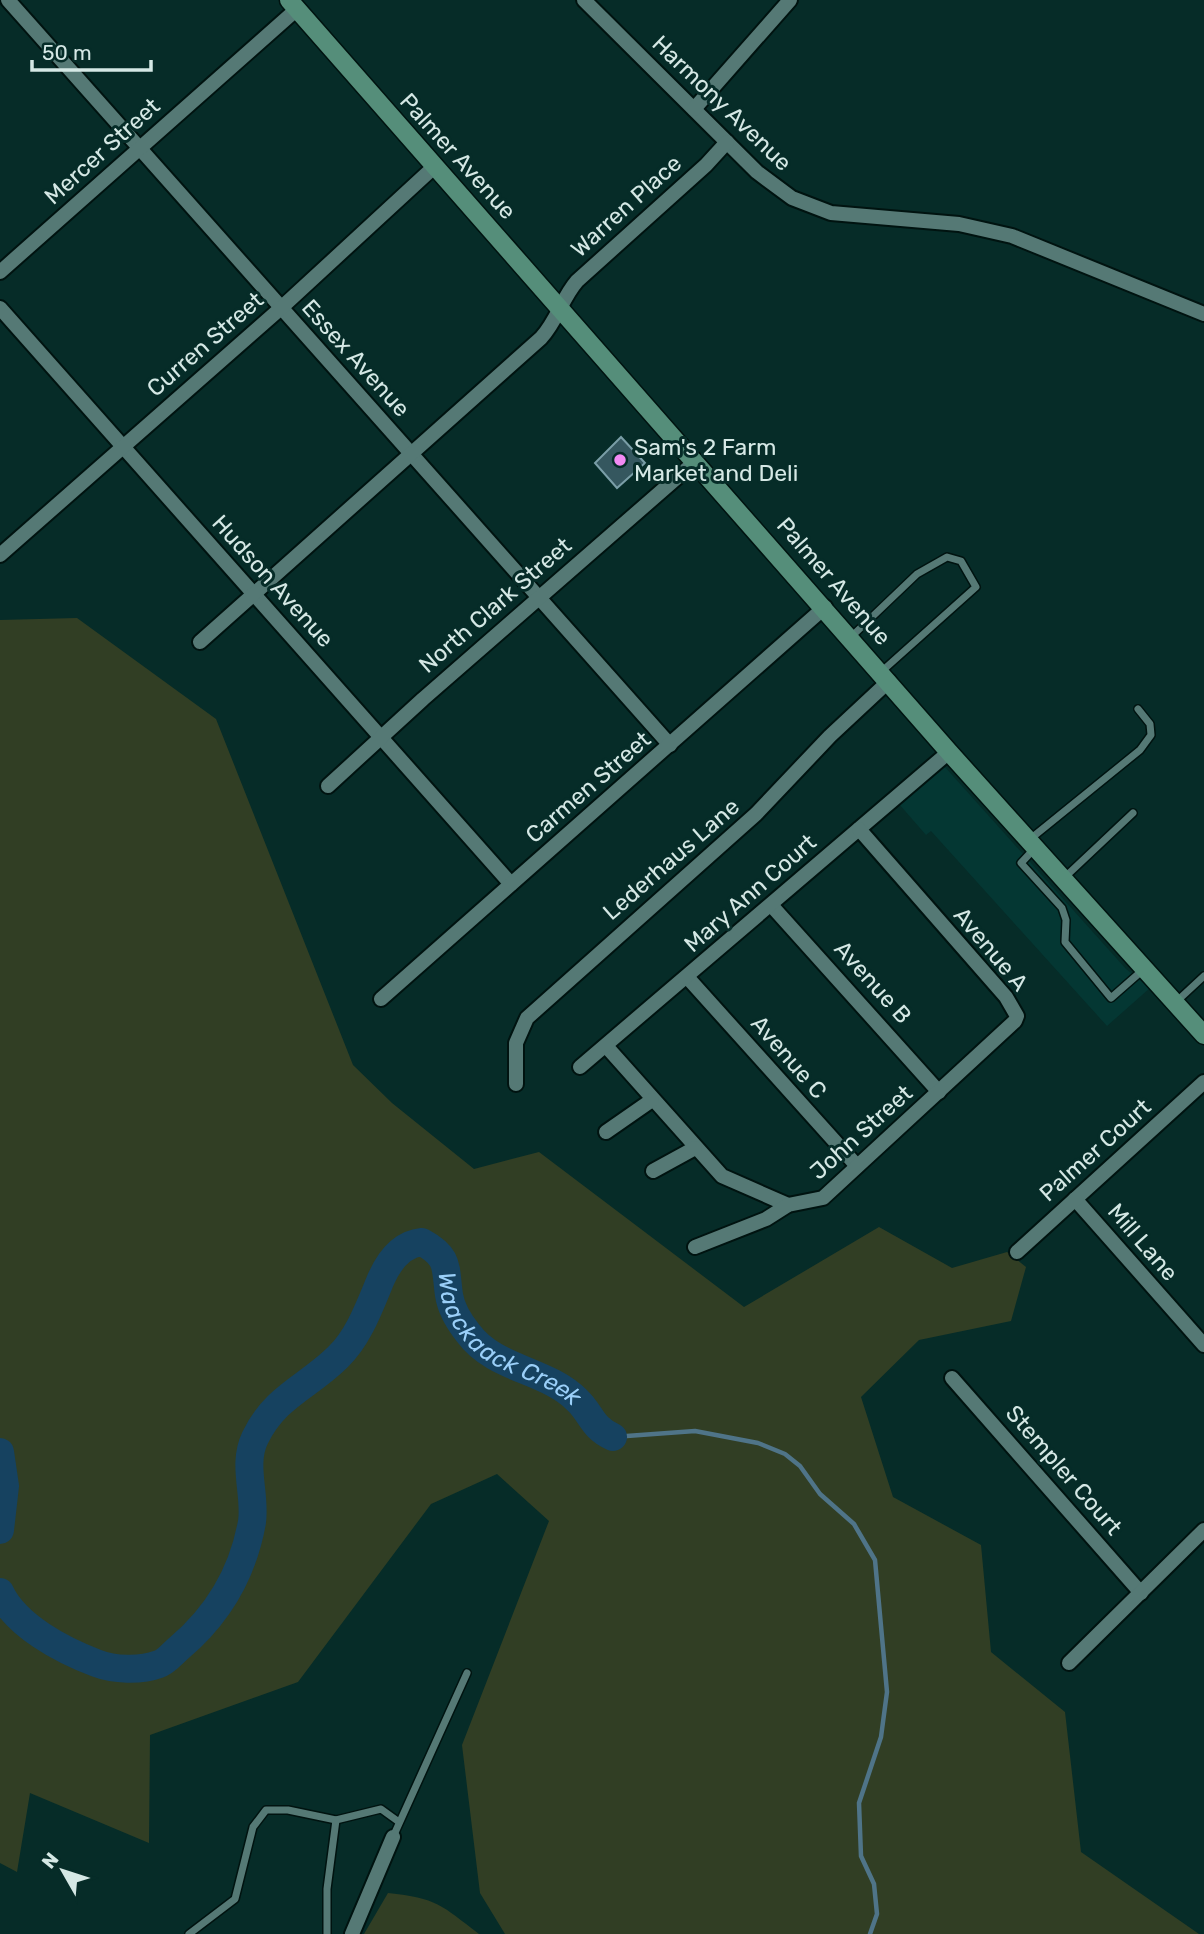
<svg xmlns="http://www.w3.org/2000/svg" width="1204" height="1934" font-family="Rubik,sans-serif">
  <rect width="100%" height="100%" fill="#062c28"/>
  <polygon fill="#043733" points="944,766 1126,969 1150,988 1107,1026 931,831 926,835 899,804"/>
  <g fill="#313e24">
    <polygon points="77,618 216,719 353,1065 392,1103 474,1169 539,1152 744,1307 879,1227 952,1268 1007,1252 1026,1267 1011,1321 919,1340 861,1397 893,1497 981,1545 991,1652 1065,1712 1081,1852 1199,1934 505,1934 480,1893 462,1745 549,1521 497,1474 431,1504 298,1682 150,1735 149,1843 30,1793 17,1872 0,1863 0,620"/>
    <path d="M388 1893C437 1898 441 1905 479 1934H364Z"/>
  </g>
  <g fill="none" stroke-linecap="round" stroke-linejoin="round">
    <polyline stroke="#4f7488" stroke-width="4.5" points="613,1437 695,1431 758,1443 785,1454 800,1466 820,1494 854,1524 875,1560 887,1692 881,1737 859,1803 861,1856 874,1884 877,1914 870,1934"/>
    <g stroke="#164260" stroke-width="28">
      <polyline points="0,1452 5,1486 0,1530"/>
      <path id="s1" d="M0 1592C16 1626 62 1650 96 1663 114 1670 140 1671 159 1664 166 1662 173 1653 179 1648 218 1615 243 1572 252 1522 256 1494 242 1465 255 1438 275 1396 308 1387 338 1357 359 1337 370 1305 381 1279 389 1261 402 1244 422 1242 450 1257 445 1268 449 1295 451 1308 460 1323 468 1333 495 1370 546 1369 577 1400 592 1414 591 1427 613 1437"/>
    </g>
  </g>
  <polygon fill="#35575f" stroke="#7a9ea7" stroke-width="2" points="621,437 645,463 617,488 595,463"/>
  <g fill="none" stroke-linecap="round" stroke-linejoin="round">
    <g stroke="#001310" stroke-width="10">
      <g id="lane">
        <polyline points="851,637 917,574 947,557 961,561 976,587 881,672"/>
        <polyline points="1029,840 1140,750 1151,735 1150,724 1138,709"/>
        <polyline points="1035,848 1021,863 1062,908 1066,920 1065,942 1111,998 1144,969"/>
        <polyline points="1064,878 1133,813"/>
        <polyline points="1176,1002 1204,976"/>
        <polyline points="393,1837 467,1673"/>
        <polyline points="189,1934 235,1899 253,1827 266,1810 288,1810 336,1820"/>
        <polyline points="327,1934 327,1889 336,1820 381,1809 399,1822"/>
      </g>
    </g>
    <g stroke="#001310" stroke-width="18">
      <g id="street">
        <polyline points="8,0 670,745"/>
        <polyline points="584,0 757,172 792,198 831,213 959,224 1012,236 1204,314"/>
        <polyline points="694,109 790,0"/>
        <polyline points="0,272 297,9"/>
        <polyline points="0,308 511,884"/>
        <polyline points="0,555 281,308 434,167"/>
        <path d="M200 642 541 338C557 321 562 298 577 281L706 165 727 142"/>
        <polyline points="328,786 423,699 696,461"/>
        <polyline points="771,905 939,1092"/>
        <polyline points="688,978 857,1166"/>
        <polyline points="381,999 825,607"/>
        <polyline points="606,1046 722,1176 788,1205"/>
        <polyline points="580,1067 949,752"/>
        <polyline points="516,1084 516,1043 527,1018 756,814 830,736 889,681"/>
        <polyline points="606,1132 652,1100"/>
        <polyline points="653,1171 695,1148"/>
        <polyline points="1075,1199 1204,1345"/>
        <polyline points="695,1247 766,1219 788,1205 823,1198 1015,1021 1017,1016 1006,997 859,829"/>
        <polyline points="1017,1252 1204,1082"/>
        <polyline points="952,1378 1141,1593"/>
        <polyline points="1069,1663 1204,1530"/>
        <polyline points="352,1934 393,1837"/>
      </g>
    </g>
    <g stroke="#001310" stroke-width="21">
      <polyline id="secondary" points="289,0 949,752 1204,1035"/>
    </g>
    <use href="#lane" stroke="#557975" stroke-width="7"/>
    <use href="#street" stroke="#557975" stroke-width="14"/>
    <use href="#secondary" stroke="#558e7a" stroke-width="18"/>
  </g>
  <circle fill="#f28af3" stroke="#062c28" stroke-width="2.5" cx="620" cy="460" r="7"/>
  <g text-anchor="middle" stroke-width="6" stroke-linejoin="round" paint-order="stroke">
    <g font-size="23" fill="#d5e8e5" stroke="#062c28">
      <text transform="translate(722 103) rotate(44)" y="8">Harmony Avenue</text>
      <text transform="translate(102 151) rotate(-42)" y="8">Mercer Street</text>
      <text transform="translate(458 156) rotate(48)" y="8">Palmer Avenue</text>
      <text transform="translate(626 206) rotate(-42)" y="8">Warren Place</text>
      <text transform="translate(205 344) rotate(-41)" y="8">Curren Street</text>
      <text transform="translate(356 358) rotate(48)" y="8">Essex Avenue</text>
      <text transform="translate(273 581) rotate(48)" y="8">Hudson Avenue</text>
      <text transform="translate(834 581) rotate(49)" y="8">Palmer Avenue</text>
      <text transform="translate(495 605) rotate(-41)" y="8">North Clark Street</text>
      <text transform="translate(588 787) rotate(-41)" y="8">Carmen Street</text>
      <text transform="translate(671 859) rotate(-41)" y="8">Lederhaus Lane</text>
      <text transform="translate(750 893) rotate(-41)" y="8">Mary Ann Court</text>
      <text transform="translate(991 949) rotate(50)" y="8">Avenue A</text>
      <text transform="translate(873 982) rotate(48)" y="8">Avenue B</text>
      <text transform="translate(789 1057) rotate(49)" y="8">Avenue C</text>
      <text transform="translate(861 1132) rotate(-42)" y="8">John Street</text>
      <text transform="translate(1095 1150) rotate(-42)" y="8">Palmer Court</text>
      <text transform="translate(1143 1242) rotate(49)" y="8">Mill Lane</text>
      <text transform="translate(1064 1470) rotate(49)" y="8">Stempler Court</text>
    </g>
    <g font-size="23" fill="#d5e8e5" stroke="#062c28" text-anchor="start">
      <text x="634" y="455">Sam's 2 Farm<tspan x="634" dy="26">Market and Deli</tspan></text>
    </g>
    <g font-size="24" font-style="italic" fill="#9acff8" stroke="#062c28">
      <text dy="8" stroke="none"><textPath href="#s1" startOffset="849">Waackaack Creek</textPath></text>
    </g>
  </g>
  <g transform="translate(63 1871) rotate(309)" stroke="#062c28" stroke-width="5" paint-order="stroke">
  <path d="M0-5L12 26L0 18L-12 26Z" fill="#d5e8e5"/>
  <text y="-10" font-size="19" font-weight="bold" text-anchor="middle" fill="#d5e8e5">N</text>
  </g>
  <path d="M32 60v10h119v-10" fill="none" stroke="#d5e8e5" stroke-width="3.5"/>
  <text x="42" y="60" font-size="21" fill="#d5e8e5" stroke="#062c28" stroke-width="5" paint-order="stroke">50 m</text>
</svg>
